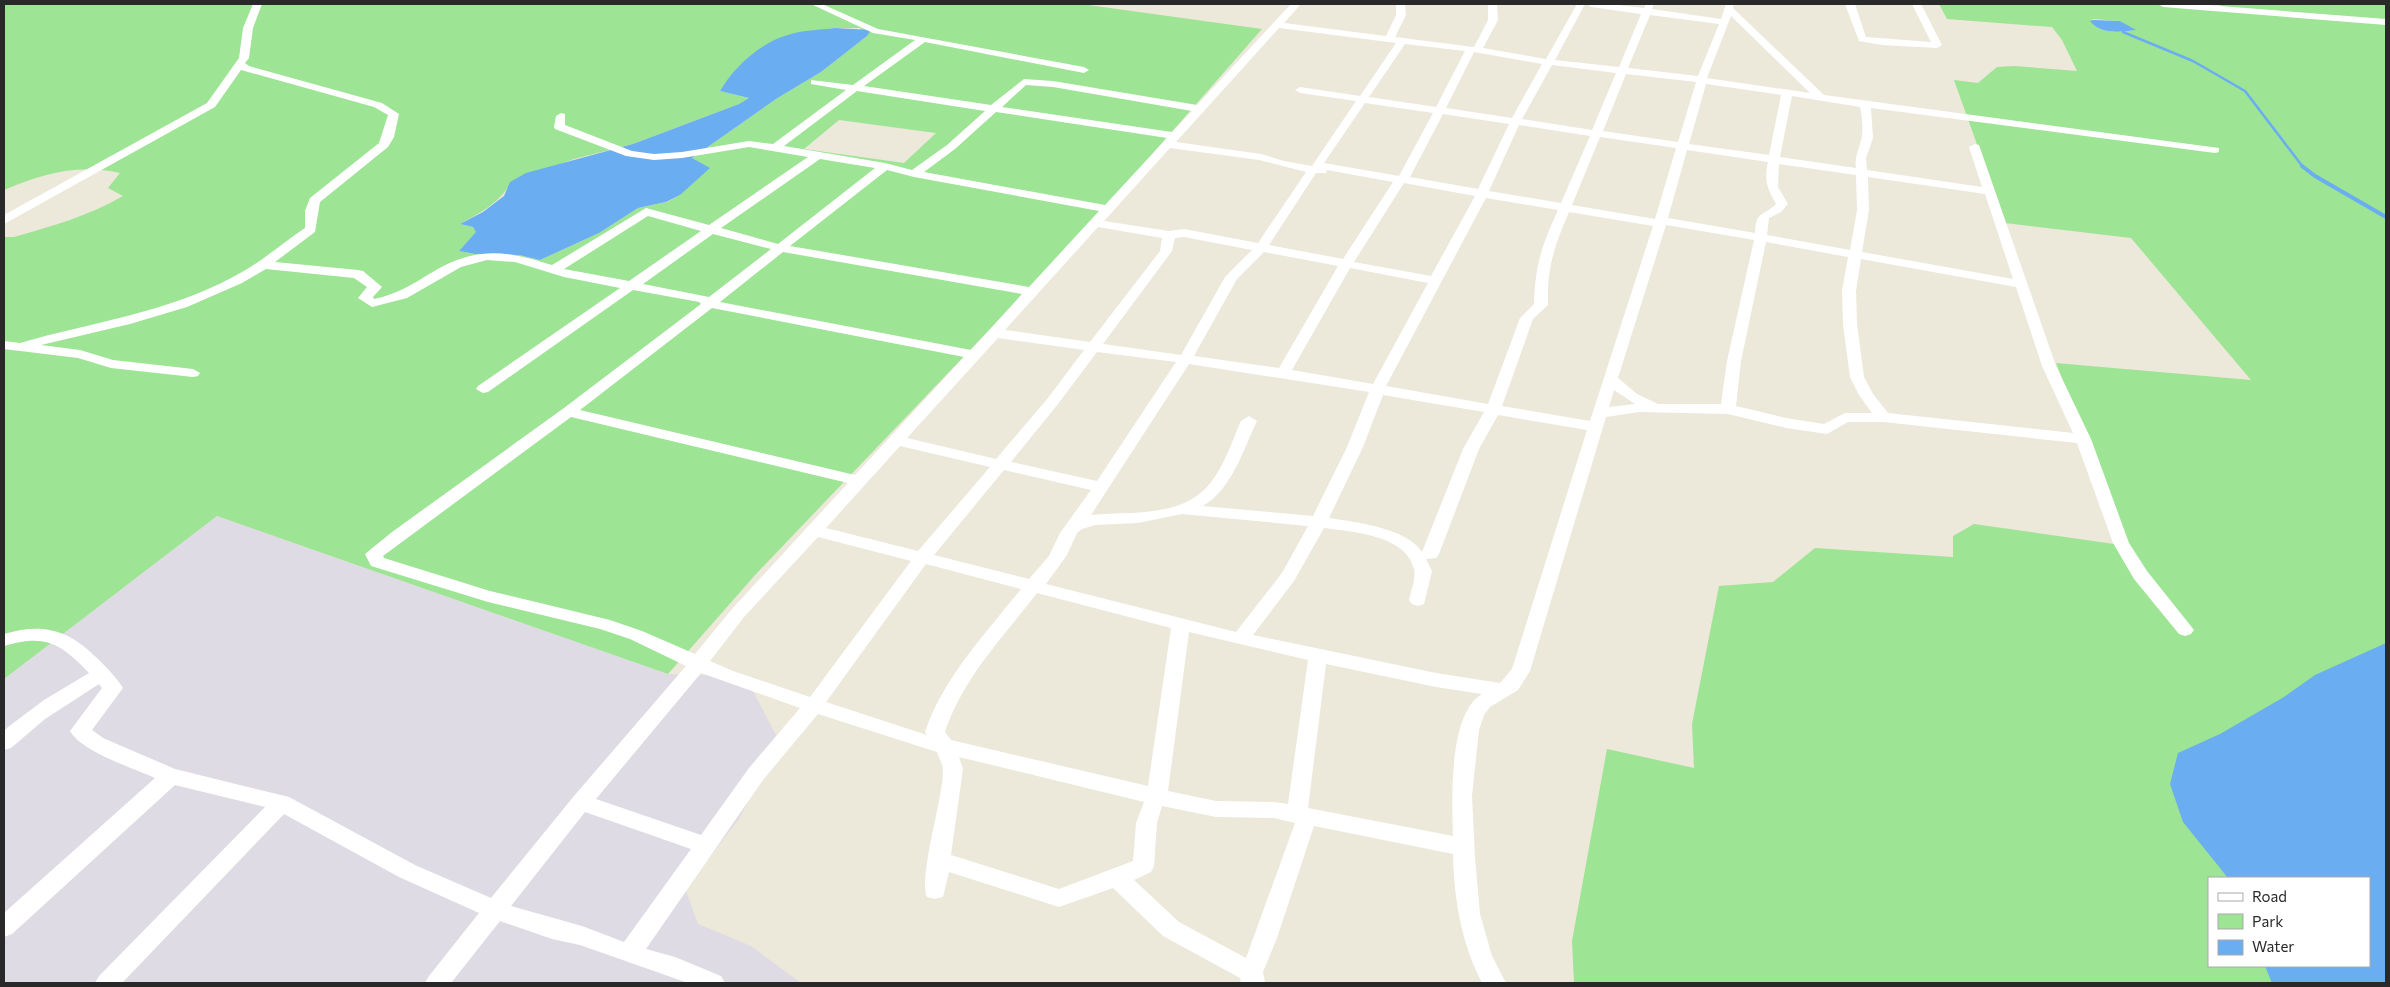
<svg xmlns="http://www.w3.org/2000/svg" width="2390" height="987" font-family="Commissioner,sans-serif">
  <rect width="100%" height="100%" fill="#ece8da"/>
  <polygon fill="#dfdbe4" points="217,516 668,674 706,675 746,686 754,693 779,741 739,819 685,888 698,924 751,946 801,983 4,983 4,679"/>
  <g fill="#9de495" fill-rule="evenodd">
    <path d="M4 4H1081L1262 29 1097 217 756 574 668 674 217 516 4 679V237H14C52 226 89 216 123 196L108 188 120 173C78 163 42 174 4 190ZM835 28H860L867 36 821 72 776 99 692 158 700 163 680 195 667 202 638 208 599 233 540 260 519 255 475 254 459 251 477 232 473 227 460 224C480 213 500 203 511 182L574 159 633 144 739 104 749 98 720 91C744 50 789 33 835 28ZM839 120 936 133 904 163 804 149Z"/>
    <path d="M1939 4H2161L2218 8 2222 4H2386V983H1574L1572 941 1607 749 1694 768 1692 724 1719 586 1773 582 1815 548 1953 557V536L1974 524 2128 546 2056 363 2251 380 2131 238 2005 223 1954 80 1978 83 1997 67 2014 66 2077 71 2062 40 2052 27 1947 19ZM2093 19 2120 21 2135 30C2119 32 2101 35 2091 21ZM2209 878H2369V966H2209Z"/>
  </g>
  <g fill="#6aadf1">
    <path d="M2093 20 2120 21 2136 30C2120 32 2101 35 2090 21Z"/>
    <path d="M835 28 871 30 867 36 821 72 776 99 692 158 710 168 680 195 666 202 638 208 599 233 540 260 519 255 475 254 459 251 476 232 473 227 460 224 483 212 504 196 510 182 526 173 633 144 739 104 749 98 720 91C733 68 761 42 788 35 803 30 819 30 835 28Z"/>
    <polygon points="2386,643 2386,983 2272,983 2265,966 2369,966 2369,878 2228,878 2183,822 2170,784 2178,753 2220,734 2284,697 2315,675"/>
  </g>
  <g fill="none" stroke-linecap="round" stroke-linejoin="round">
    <polyline stroke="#6aadf1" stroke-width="2.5" points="2123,32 2193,61 2245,91 2303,167"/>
    <polyline stroke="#6aadf1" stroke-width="4" points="2302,166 2315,176 2386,217"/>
    <g fill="#fff" fill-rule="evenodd">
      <path d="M253 4H262L253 28 249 58 245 63 249 66 382 103 399 114 394 137 388 147 320 202 315 232 275 262 358 270 363 271 382 287 373 297 374 299C395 295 413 284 431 273 476 246 504 250 552 265L646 208 709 225 808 157 749 147 682 158 654 160 626 156 555 129 554 127 556 116 561 113 565 114V125L632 151 654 154 682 152 749 141 773 144 846 90 811 84V80L853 85 915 40 873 33 811 4H822L878 29 1084 67 1089 70 1084 73 925 42 864 86 991 105 1024 79 1053 81 1197 105 1291 4H1301L1284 23 1386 36 1396 15V4H1405L1406 15 1395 37 1474 47 1488 20V4H1497L1498 20 1483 48 1546 59 1577 4H1585L1555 60 1619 67 1641 14 1591 7 1587 4H1609L1644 8 1646 4H1654L1652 9 1721 19 1726 4H1734L1733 8 1824 95 2219 148V152L2215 153 1871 108 1873 138 1866 158 1867 170 1982 187 1969 147 1975 144 1979 145 2056 366 2091 439 2129 543 2147 571 2194 630 2191 634 2185 636 2179 634 2134 579 2113 543 2077 443 1883 422H1848L1827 434 1786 428 1728 414 1639 412 1606 417 1530 671 1518 690 1490 707 1484 715 1479 730 1472 796 1475 858 1480 914 1492 956 1506 983H1482C1461 942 1454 899 1453 854L1314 826 1277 938 1263 972 1265 983H1241L1240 978 1163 936 1113 888 1059 907 949 872 943 897 935 899 927 897C918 878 943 798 943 771 943 765 939 758 937 752L818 714 763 780 646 949 675 957 721 976 725 983H688L580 945 552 939 500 921 451 983H425L429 976 479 913 399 877 284 814 122 983H95L99 976 265 807 175 785 12 934 4 937V913L155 778C133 768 82 752 70 731L102 688 99 684 45 719 11 748 4 750V731L8 727 44 700 89 673C60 643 46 634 4 646V634C44 622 69 630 98 659 107 668 116 677 123 688L92 730 103 738 175 769 289 797 415 865 491 898 574 796 686 666 630 639 600 629 488 602 371 566 365 554 392 532 564 408 701 304 699 302 633 290 488 392 483 393 476 389 478 386 620 288 564 277 515 262 487 260 461 267 407 298 372 307 358 298 367 287 354 278 266 269 242 283 187 307 130 324 41 345 80 350 113 360 193 369 200 373 198 376 193 377 111 368 78 358 4 349V341L20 343C92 322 166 313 233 277 259 264 281 244 305 228V211L310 198 379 143 388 115 374 107 241 70 215 107 4 224V215L207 103 239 58 243 28ZM1650 15 1719 24 1698 76 1628 68ZM1731 16 1810 93 1707 78ZM1279 28 1396 43 1360 96 1300 87 1295 90 1300 93 1356 101 1312 166 1284 161 1261 154 1176 142ZM1405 44 1465 51 1436 107 1369 97ZM1474 52 1542 64 1512 118 1446 108ZM1552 65 1616 73 1592 130 1522 119ZM1626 74 1696 82 1678 142 1603 131ZM1706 84 1781 95 1769 155 1689 144ZM1026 85 1053 87 1192 111 1172 132 1002 107ZM857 91 985 111 947 145 912 170 885 163 784 146ZM1792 96 1860 107C1862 117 1863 126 1862 136 1860 148 1854 156 1856 168L1780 157ZM1365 103 1433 113 1399 176 1324 163ZM996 112 1167 138 1105 205 924 172 955 149ZM1443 114 1509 124 1478 189 1410 177ZM1519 125 1590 136 1561 203 1489 191ZM1600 137 1676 148 1655 219 1572 205ZM1170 148 1259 160 1306 172 1258 243 1184 229 1169 231 1104 221ZM1687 150 1768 162C1764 180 1767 188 1776 204 1763 217 1756 210 1755 233L1668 218ZM820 159 875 168 778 244 721 228ZM1779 164 1856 175 1857 210 1850 250 1767 235 1769 218 1781 212 1788 204 1778 187ZM887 170 914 177 1099 211 1029 287 790 246ZM1327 170 1393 182 1343 259 1269 245 1316 173H1326ZM1868 177 1985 194 2013 279 1862 252 1869 210ZM1404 183 1475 196 1431 276 1354 262ZM1486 198 1558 210C1542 245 1535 265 1534 304L1520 318 1488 404 1386 386ZM1569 212 1653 226 1590 421 1502 406 1533 319 1548 305C1547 267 1554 247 1569 212ZM648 216 701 231 629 281 564 269ZM1666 225 1754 240 1727 361 1721 404H1658L1637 394 1618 378ZM1098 227 1162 238 1160 251 1090 342 1005 330ZM713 234 771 249 709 297 643 284ZM1184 237 1252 250 1225 277 1181 355 1103 344 1172 251 1175 238ZM1766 242 1848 257 1842 291 1843 324 1850 377 1859 395 1872 413H1845L1824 424 1786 418 1736 406 1741 361ZM783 252 1022 294 971 350 720 302ZM1264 252 1338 266 1279 368 1194 356 1237 279ZM1861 259 2016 287 2042 366 2073 433 1888 413 1873 394 1864 377 1857 324 1856 291ZM1350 268 1428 283 1373 384 1292 370ZM712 308 964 357 855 475 580 410ZM998 338 1084 350 1048 398 996 459 907 438ZM1097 352 1176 362 1097 481 1011 462 1058 404ZM1189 364 1369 392 1347 447 1313 516 1203 506C1232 489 1243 450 1257 421L1249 416 1241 421C1231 443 1223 471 1205 489 1176 518 1127 511 1091 515ZM1614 390 1635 404 1609 407ZM1383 395 1484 412 1463 449 1422 552C1407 528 1355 522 1329 518L1363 447ZM1498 415 1587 430 1512 669 1500 683 1436 673 1253 635 1294 581 1324 528C1353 532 1406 535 1414 569 1416 578 1411 591 1409 600L1412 604 1418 606 1424 604 1432 571 1426 559 1436 558 1439 554 1479 449ZM571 417 848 483 732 609 695 654 642 631 610 620 490 591 384 558 383 556ZM900 446 990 467 918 551 826 528ZM1004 470 1091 490 1060 533 1049 556 1029 579 934 555ZM1182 514 1308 526 1282 573 1236 632 1046 584 1067 555 1077 533 1082 529 1095 525 1138 523ZM818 537 911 561 810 697 733 671 710 661 744 617ZM926 564 1021 589C986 633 943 678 925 732L927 735 826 702ZM1037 593 1171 628 1148 786 951 740 945 732C962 679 1004 636 1037 593ZM1189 632 1308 660 1288 804 1274 802 1216 801 1168 791ZM1326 664 1436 687 1482 694C1448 714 1452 801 1453 836L1308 808ZM701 673 800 708 749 768 701 835 596 799ZM959 757 1144 802 1136 823 1133 861 1059 889 951 855 963 769ZM1162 806 1216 817 1274 818 1295 823 1246 958 1179 922 1134 880 1151 872 1154 866 1157 823ZM585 812 691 849 624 942 582 926 511 906Z"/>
      <polygon points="1845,4 1855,4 1866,37 1931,42 1912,4 1921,4 1942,45 1937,48 1882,45 1859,41"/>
      <polygon points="2158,4 2194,4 2386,19 2386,25 2163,7"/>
    </g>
  </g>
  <rect width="2390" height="987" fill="none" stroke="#292929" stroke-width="10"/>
  <rect x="2208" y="877" width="162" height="90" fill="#ffffff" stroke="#a9a9a9"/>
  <rect x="2218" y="893" width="25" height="8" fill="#ffffff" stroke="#a9a9a9"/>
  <text x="2252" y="902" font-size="15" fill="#292929">Road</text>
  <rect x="2218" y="914" width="25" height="15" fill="#9de495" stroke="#a9a9a9"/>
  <text x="2252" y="927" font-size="15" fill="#292929">Park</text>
  <rect x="2218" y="940" width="25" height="15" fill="#6aadf1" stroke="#a9a9a9"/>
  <text x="2252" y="952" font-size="15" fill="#292929">Water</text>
</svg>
